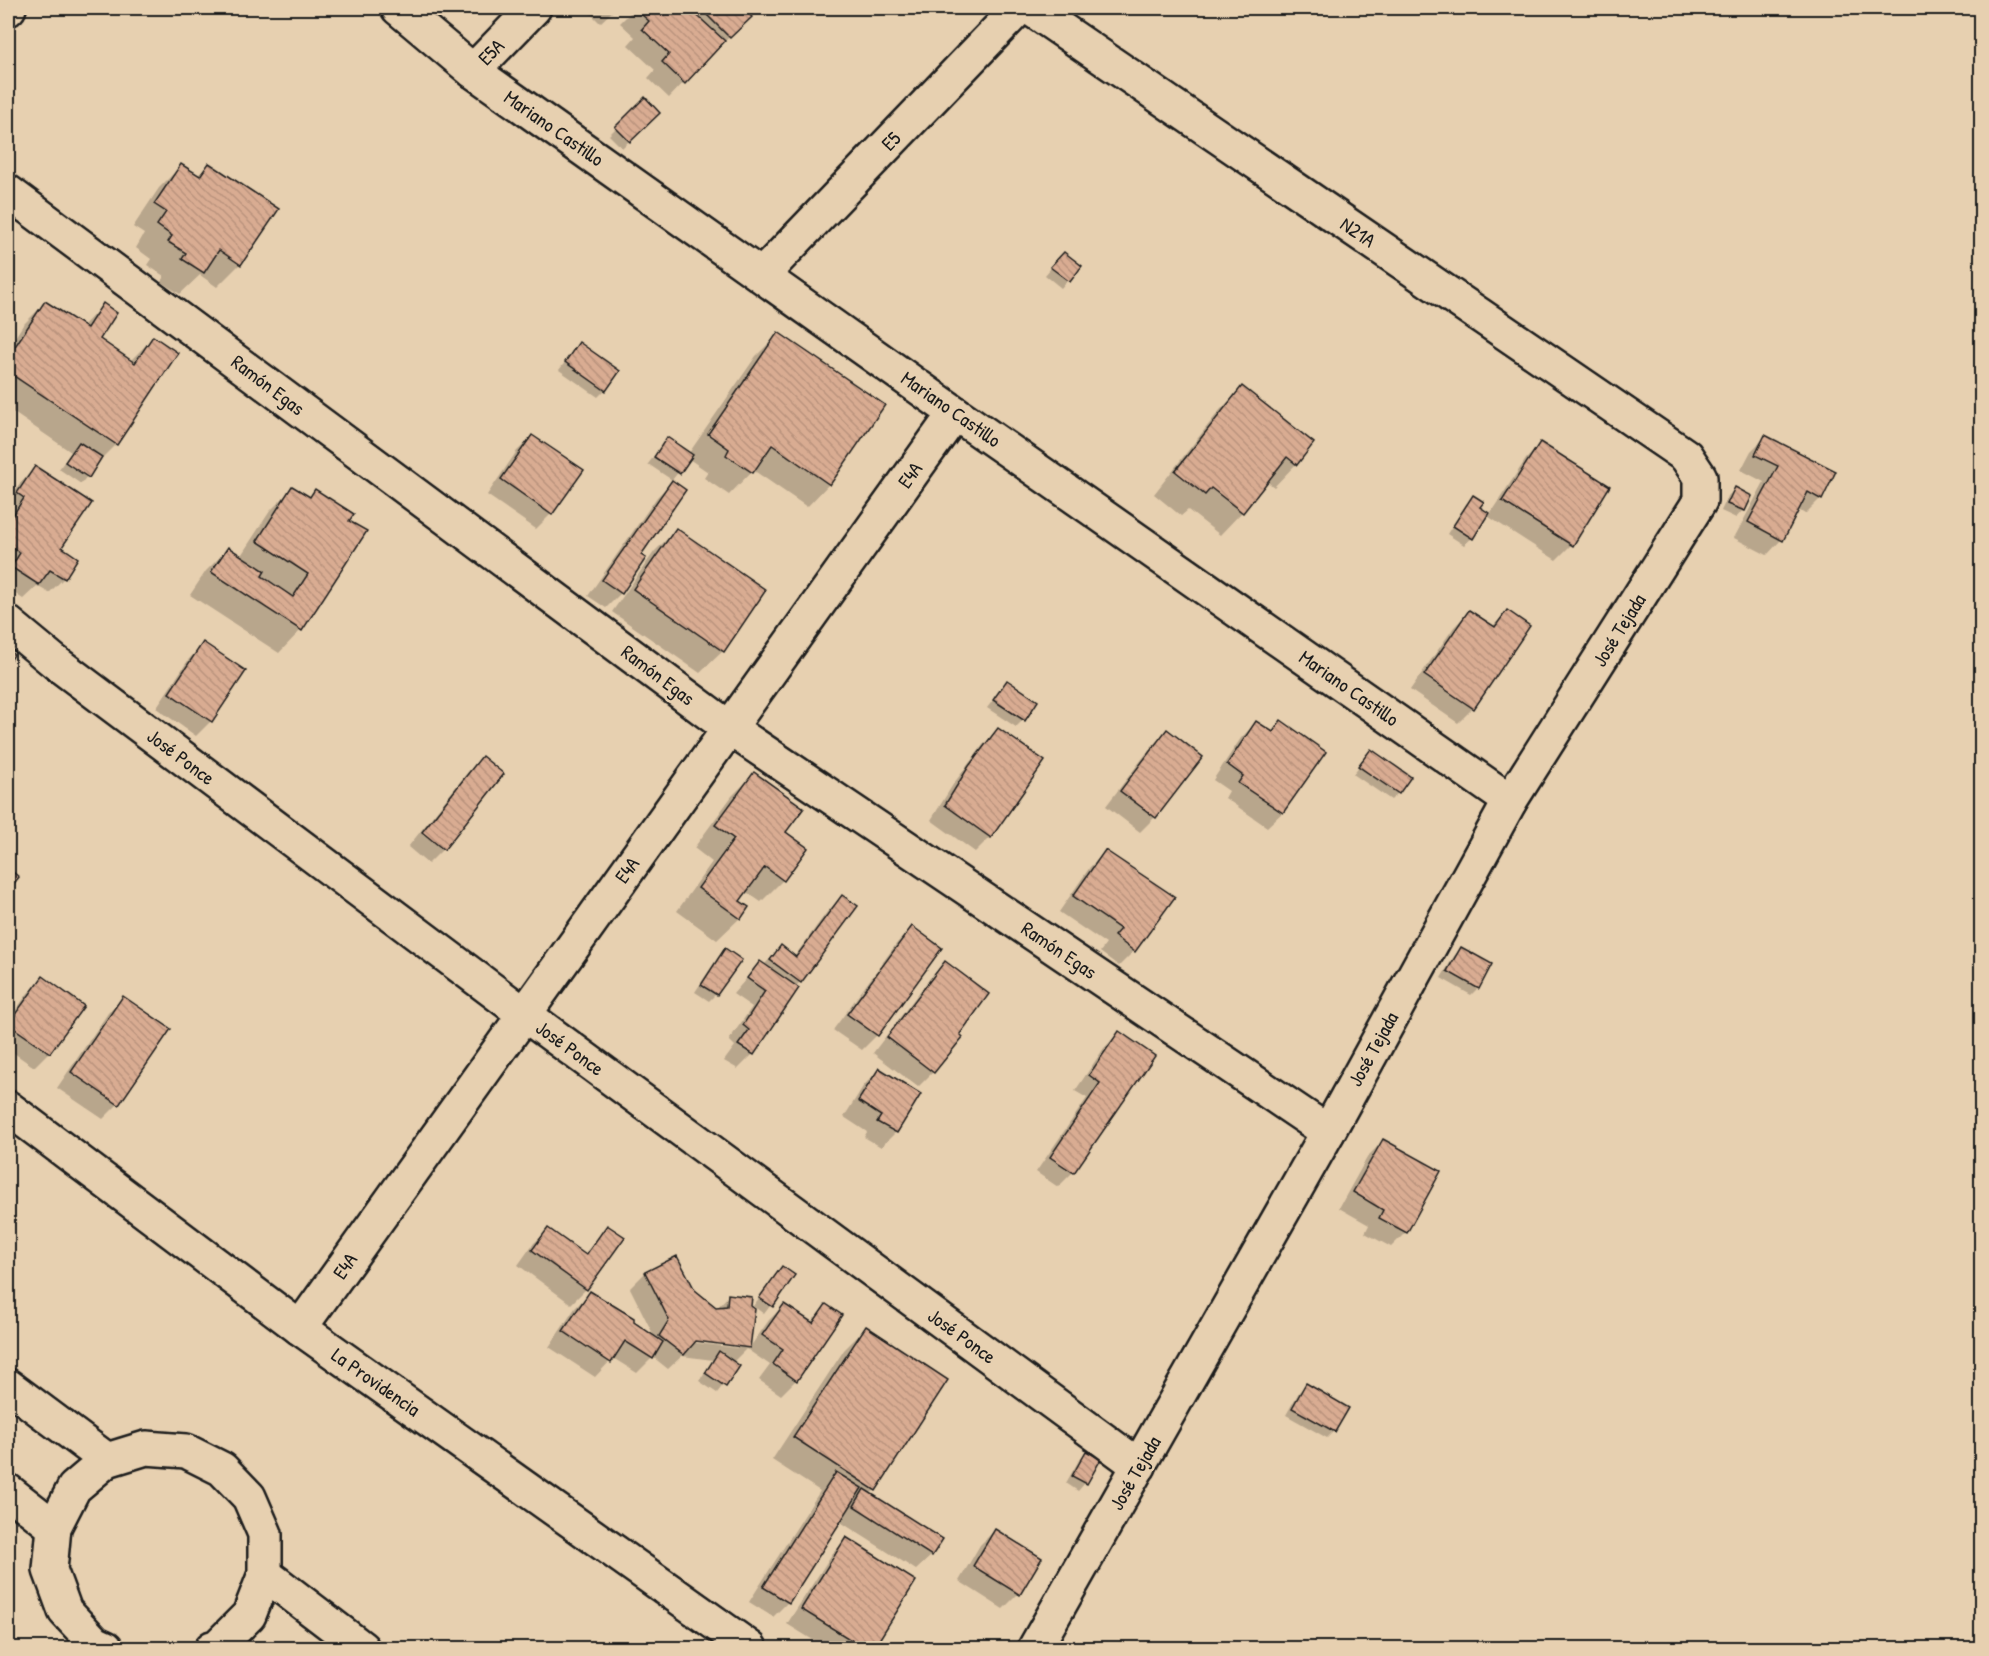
<svg xmlns="http://www.w3.org/2000/svg" width="1989" height="1656" font-family="'Patrick Hand',sans-serif">
  <defs>
    <pattern id="building-back-hatch" width="6" height="6" patternUnits="userSpaceOnUse" patternTransform="scale(1.5)"><rect width="6" height="6" fill="#d9ac92"/><path d="M-1 5l2 2M0 0l6 6M5-1l2 2" fill="none" stroke="#ba937d"/></pattern>
  </defs>
  <rect width="100%" height="100%" fill="#e7d0b0"/>
  <filter id="ink" filterUnits="userSpaceOnUse"><feTurbulence type="fractalNoise" baseFrequency=".0167" numOctaves="2"/><feDisplacementMap in="SourceGraphic" scale="12" xChannelSelector="R" yChannelSelector="G"/><feConvolveMatrix kernelMatrix="1 2 1 2 8 2 1 2 1" color-interpolation-filters="sRGB"/></filter>
  <g filter="url(#ink)">
    <g fill="#0003" fill-rule="evenodd">
      <polygon points="585,8 616,8 600,23"/>
      <polygon points="635,8 687,8 695,15 703,8 740,8 750,17 722,44 721,43 669,98 648,78 655,70 628,45 635,37 620,23"/>
      <polygon points="645,99 658,113 622,148 609,135"/>
      <polygon points="209,165 276,209 240,264 217,287 200,275 180,294 161,282 164,276 147,265 151,259 136,248 144,234 133,227 159,188 181,166 197,176"/>
      <polygon points="1057,261 1080,266 1061,288 1045,275"/>
      <polygon points="45,303 82,327 103,305 97,339 130,361 153,338 176,354 116,444 96,464 81,484 59,469 71,452 8,409 8,348 23,325"/>
      <polygon points="778,334 883,406 829,484 807,507 753,470 729,495 704,478 708,472 689,459 672,480 648,464 667,439 689,453 756,356"/>
      <polygon points="579,344 605,390 598,397 559,370"/>
      <polygon points="1242,388 1296,464 1274,487 1266,481 1242,512 1220,535 1188,510 1181,516 1154,494 1220,410"/>
      <polygon points="1766,436 1820,499 1805,514 1797,509 1781,540 1767,555 1734,538 1764,482 1741,470 1751,451"/>
      <polygon points="532,437 551,514 536,529 487,495 517,451"/>
      <polygon points="1541,444 1571,545 1556,560 1486,515 1472,538 1464,545 1447,534 1466,504 1474,497 1478,508 1489,515 1526,459"/>
      <polygon points="35,468 60,548 76,559 64,578 49,593 37,586 23,599 8,589 8,518 10,514 8,512 8,502 20,483"/>
      <polygon points="672,482 621,593 606,608 588,596 657,497"/>
      <polygon points="293,488 308,498 315,491 347,521 365,532 301,630 279,653 190,595 206,571 228,549 240,557 270,511"/>
      <polygon points="1735,489 1750,496 1743,510 1736,518 1721,511 1728,496"/>
      <polygon points="676,530 723,651 700,673 612,612 654,552"/>
      <polygon points="1507,611 1473,708 1458,723 1410,690 1454,627 1469,612 1492,627"/>
      <polygon points="204,644 211,721 196,736 156,708 189,659"/>
      <polygon points="1007,682 1023,720 1016,727 987,708"/>
      <polygon points="1281,722 1282,813 1267,827 1225,798 1229,791 1213,780 1241,738 1256,723 1271,733"/>
      <polygon points="998,730 990,837 975,852 931,820 954,783 983,745"/>
      <polygon points="1167,731 1201,758 1155,817 1140,832 1106,806 1152,746"/>
      <polygon points="1371,751 1398,793 1391,800 1353,774"/>
      <polygon points="482,758 443,849 428,864 408,847 467,773"/>
      <polygon points="754,774 784,833 783,880 761,902 745,891 738,901 740,918 717,940 677,911 712,862 694,848 732,796"/>
      <polygon points="1105,852 1134,951 1119,966 1100,952 1106,944 1059,912 1090,867"/>
      <polygon points="842,897 800,982 795,987 797,989 753,1054 738,1069 724,1061 735,1046 729,1040 752,1007 733,994 760,963 764,965 781,947 794,957 827,912"/>
      <polygon points="912,928 877,1035 862,1050 833,1030 897,943"/>
      <polygon points="1461,949 1478,988 1471,995 1441,978 1454,956"/>
      <polygon points="725,950 716,994 709,1001 695,992 718,957"/>
      <polygon points="945,963 958,1034 961,1037 933,1072 918,1087 873,1053 930,978"/>
      <polygon points="43,978 49,1052 34,1067 8,1049 8,1021 28,993"/>
      <polygon points="123,998 118,1104 103,1119 57,1088 108,1013"/>
      <polygon points="1119,1033 1073,1172 1058,1187 1036,1172 1087,1098 1075,1091 1104,1048"/>
      <polygon points="879,1070 896,1132 881,1147 864,1137 867,1132 844,1117 864,1085"/>
      <polygon points="1383,1141 1439,1172 1406,1232 1391,1247 1365,1233 1369,1225 1339,1208 1368,1156"/>
      <polygon points="608,1227 586,1289 571,1304 518,1265 533,1244 548,1230 583,1255"/>
      <path d="M676 1258 694 1291 716 1309 729 1295 746 1301 753 1310 748 1350 746 1349 733 1362 738 1366 717 1393 699 1381 713 1360 682 1356 668 1369 653 1357 637 1373 613 1358 595 1377 549 1347 575 1308 590 1293 656 1340 630 1288 645 1273ZM689 1339 737 1345V1348L689 1342Z"/>
      <polygon points="782,1268 793,1276 764,1314 753,1306"/>
      <polygon points="784,1305 810,1323 826,1306 796,1380 781,1395 759,1380 770,1365 748,1350 769,1320"/>
      <polygon points="866,1328 875,1490 870,1494 941,1539 931,1556 916,1570 839,1521 788,1602 773,1617 749,1602 820,1491 772,1460 844,1350"/>
      <polygon points="1306,1385 1334,1431 1327,1438 1286,1415 1299,1392"/>
      <polygon points="1086,1452 1099,1460 1085,1483 1078,1491 1066,1483 1079,1460"/>
      <polygon points="995,1530 1018,1594 1003,1609 959,1581 980,1545"/>
      <polygon points="846,1539 914,1582 872,1648 826,1648 787,1624 832,1554"/>
    </g>
    <g fill="url(#building-back-hatch)" stroke="#1c1c1c" stroke-width="1.5">
      <polygon points="634,8 689,8 725,41 685,84 662,62 669,54 642,29 649,21"/>
      <polygon points="700,8 742,8 752,17 730,38"/>
      <polygon points="645,97 660,113 630,142 615,127"/>
      <polygon points="209,163 279,209 241,265 219,250 204,273 182,259 186,253 168,242 172,236 157,225 166,212 154,204 181,164 200,176"/>
      <polygon points="1064,252 1082,266 1070,282 1050,267"/>
      <polygon points="45,301 87,328 103,303 117,313 100,339 135,363 153,336 178,353 117,445 8,372 8,357"/>
      <polygon points="778,332 885,405 830,485 772,445 753,473 726,455 729,449 708,434"/>
      <polygon points="579,342 620,371 606,391 565,362"/>
      <polygon points="1242,386 1314,443 1297,465 1287,457 1243,513 1211,488 1205,495 1175,471"/>
      <polygon points="532,435 584,470 552,515 501,479"/>
      <polygon points="1765,435 1836,471 1822,500 1808,492 1783,541 1748,522 1778,466 1755,455"/>
      <polygon points="667,437 693,455 680,474 654,457"/>
      <polygon points="79,442 102,457 89,478 65,462"/>
      <polygon points="1540,442 1610,486 1573,546 1502,501"/>
      <polygon points="35,466 92,503 62,547 78,558 65,579 50,570 39,585 11,567 20,553 8,544 8,523 24,498 17,493"/>
      <polygon points="672,480 686,490 641,555 646,558 622,594 602,580"/>
      <polygon points="292,486 310,497 315,489 354,514 349,521 367,531 302,631 211,572 228,547 265,571 262,576 293,597 308,574 257,541"/>
      <polygon points="1735,487 1752,496 1745,511 1727,504"/>
      <polygon points="1473,495 1484,502 1480,507 1489,513 1473,539 1453,526"/>
      <polygon points="676,528 766,590 724,652 633,589"/>
      <polygon points="1469,610 1495,627 1507,610 1530,626 1474,709 1424,675"/>
      <polygon points="203,642 246,671 212,722 169,693"/>
      <polygon points="8,650 14,655 8,664"/>
      <polygon points="1007,680 1038,701 1025,721 993,700"/>
      <polygon points="1281,720 1326,752 1283,813 1238,783 1243,776 1227,764 1256,721 1273,732"/>
      <polygon points="998,728 1045,761 991,838 945,805 969,766"/>
      <polygon points="1167,729 1203,757 1156,818 1120,791"/>
      <polygon points="1371,749 1411,777 1399,794 1358,766"/>
      <polygon points="482,756 504,774 444,850 422,832"/>
      <polygon points="754,772 804,808 786,832 808,848 784,881 765,867 740,901 749,907 741,919 698,888 734,839 715,825"/>
      <polygon points="1105,850 1175,897 1135,952 1114,936 1120,929 1073,896"/>
      <polygon points="8,868 19,877 8,891"/>
      <polygon points="842,895 858,906 801,983 770,960 781,945 796,957"/>
      <polygon points="912,926 942,948 878,1036 847,1014"/>
      <polygon points="1461,947 1492,964 1479,989 1447,971"/>
      <polygon points="725,948 742,960 717,995 701,985"/>
      <polygon points="760,961 799,988 754,1055 738,1045 749,1030 743,1025 765,991 747,978"/>
      <polygon points="945,961 989,994 960,1034 963,1037 934,1073 887,1037"/>
      <polygon points="43,976 84,1006 50,1053 8,1024"/>
      <polygon points="123,996 171,1029 119,1105 71,1072"/>
      <polygon points="1119,1031 1155,1056 1074,1173 1050,1157 1100,1083 1089,1075"/>
      <polygon points="879,1068 921,1094 897,1133 877,1122 881,1116 858,1101"/>
      <polygon points="1383,1139 1441,1171 1407,1233 1379,1218 1383,1210 1353,1192"/>
      <polygon points="607,1225 625,1237 587,1290 532,1250 548,1228 586,1255"/>
      <polygon points="677,1256 695,1290 716,1307 727,1306 728,1294 752,1297 751,1306 755,1309 750,1348 696,1341 684,1355 659,1336 669,1320 645,1272"/>
      <polygon points="782,1266 795,1275 773,1307 759,1298"/>
      <polygon points="590,1291 634,1318 634,1322 663,1342 653,1359 625,1341 611,1363 563,1331"/>
      <polygon points="784,1304 813,1323 826,1304 842,1315 797,1381 773,1364 783,1349 762,1335"/>
      <polygon points="866,1326 948,1380 876,1491 793,1437"/>
      <polygon points="719,1351 740,1366 726,1387 705,1373"/>
      <polygon points="1306,1383 1349,1408 1335,1432 1292,1408"/>
      <polygon points="1086,1451 1101,1459 1087,1484 1072,1476"/>
      <polygon points="836,1472 862,1488 789,1603 763,1587"/>
      <polygon points="864,1489 943,1539 932,1556 854,1506"/>
      <polygon points="995,1529 1042,1558 1020,1595 973,1566"/>
      <polygon points="846,1537 916,1581 874,1648 864,1648 801,1609"/>
    </g>
    <g fill="none" stroke-linecap="round" stroke-linejoin="round">
      <g stroke="#1c1c1c" stroke-width="38">
        <g id="minor">
          <polyline points="398,8 473,71 955,413 1510,801"/>
          <polyline points="1030,8 1686,456 1700,477 1700,501 1510,801 1328,1132 1035,1648"/>
          <polyline points="8,9 9,8"/>
          <polyline points="473,71 534,8"/>
          <polyline points="8,192 729,728 1328,1132"/>
          <polyline points="762,275 1019,8"/>
          <polyline points="8,623 55,662 524,1014 1139,1466"/>
          <polyline points="8,1108 300,1328 750,1648"/>
          <polyline points="300,1328 955,413"/>
          <polyline points="8,1386 107,1460"/>
          <polyline points="8,1491 54,1527"/>
          <polyline points="265,1574 362,1648"/>
          <polyline points="106,1648 95,1643 65,1611 50,1570 54,1527 74,1488 107,1460 146,1448 186,1451 222,1469 249,1497 265,1534 265,1574 249,1615 217,1647 212,1648"/>
        </g>
      </g>
      <use href="#minor" stroke="#e7d0b0" stroke-width="33"/>
    </g>
  </g>
  <g text-anchor="middle" stroke-width="5" stroke-linejoin="round" paint-order="stroke">
    <g font-size="20" fill="#1c1c1c" stroke="#e7d0b0">
      <text transform="translate(491 52) rotate(-46)" y="7">E5A</text>
      <text transform="translate(554 128) rotate(35)" y="7">Mariano Castillo</text>
      <text transform="translate(891 141) rotate(-46)" y="7">E5</text>
      <text transform="translate(1358 232) rotate(34)" y="7">N21A</text>
      <text transform="translate(268 385) rotate(37)" y="7">Ramón Egas</text>
      <text transform="translate(951 409) rotate(35)" y="7">Mariano Castillo</text>
      <text transform="translate(910 475) rotate(-54)" y="7">E4A</text>
      <text transform="translate(1619 630) rotate(-58)" y="7">José Tejada</text>
      <text transform="translate(658 675) rotate(37)" y="7">Ramón Egas</text>
      <text transform="translate(1349 688) rotate(35)" y="7">Mariano Castillo</text>
      <text transform="translate(181 757) rotate(37)" y="7">José Ponce</text>
      <text transform="translate(627 870) rotate(-54)" y="7">E4A</text>
      <text transform="translate(1059 950) rotate(34)" y="7">Ramón Egas</text>
      <text transform="translate(570 1048) rotate(36)" y="7">José Ponce</text>
      <text transform="translate(1373 1049) rotate(-61)" y="7">José Tejada</text>
      <text transform="translate(345 1266) rotate(-55)" y="7">E4A</text>
      <text transform="translate(962 1336) rotate(36)" y="7">José Ponce</text>
      <text transform="translate(376 1382) rotate(35)" y="7">La Providencia</text>
      <text transform="translate(1135 1473) rotate(-60)" y="7">José Tejada</text>
    </g>
  </g>
  <rect width="1989" height="1656" fill="none" stroke="#e7d0b0" stroke-width="30"/>
  <rect x="15" y="15" width="1959" height="1626" fill="none" stroke="#1c1c1c" stroke-width="2" filter="url(#ink)"/>
</svg>
